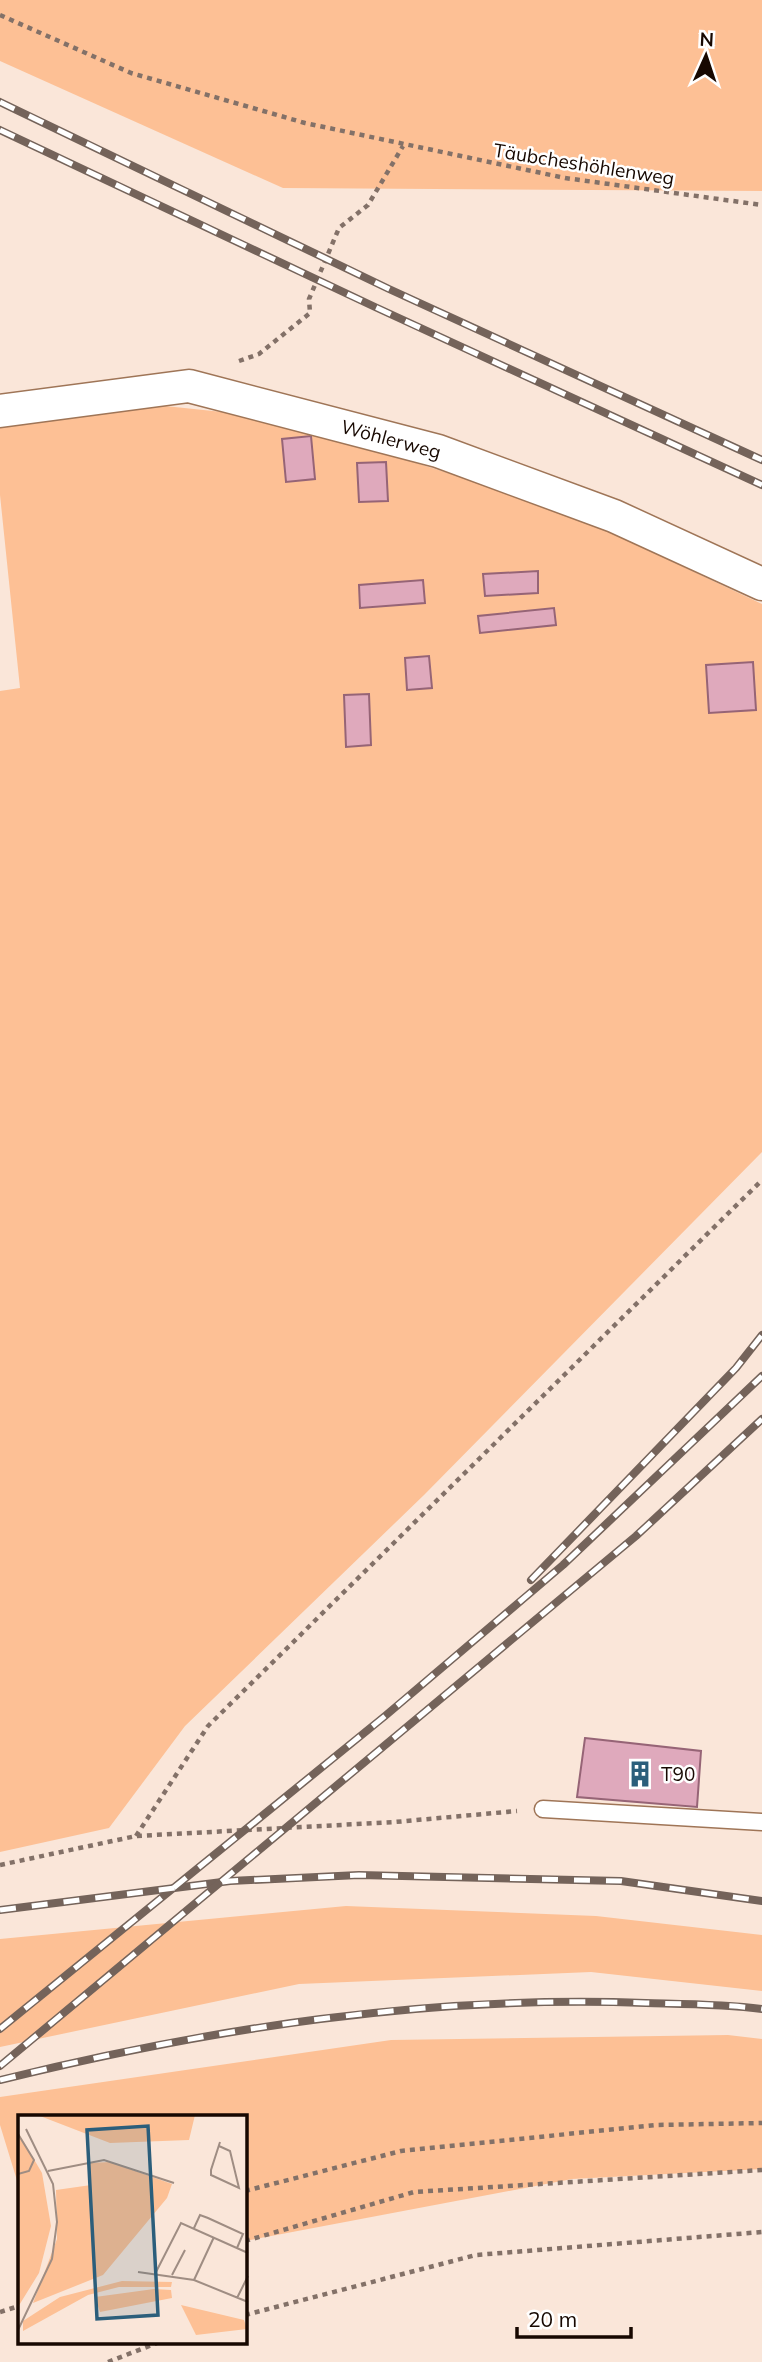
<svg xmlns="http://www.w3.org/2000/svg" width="762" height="2362" font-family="Mulish,sans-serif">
  <rect width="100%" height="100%" fill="#fae6d9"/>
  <g fill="#fdc095">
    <polygon points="0,0 762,0 762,191 283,188 0,61"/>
    <polygon points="98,399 270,417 559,508 762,604 762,1152 424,1495 185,1726 109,1828 0,1852 0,691 20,688 0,495 0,411"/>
    <polygon points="346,1906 596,1916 762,1935 762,1991 591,1972 299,1984 0,2047 0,1939"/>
    <polygon points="728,2035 762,2039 762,2169 572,2179 245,2241 245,2117 19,2117 19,2187 0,2125 0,2097 391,2040"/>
  </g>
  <g fill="#dfa9bc" stroke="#966476" stroke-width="2">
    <polygon points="311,436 315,479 286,482 282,439"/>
    <polygon points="386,462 388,501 359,502 357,463"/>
    <polygon points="538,571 538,593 485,596 483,574"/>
    <polygon points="423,580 425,603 360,608 359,585"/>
    <polygon points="554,608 556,625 480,633 478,616"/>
    <polygon points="429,656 432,688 407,690 405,658"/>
    <polygon points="753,662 756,710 709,713 706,665"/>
    <polygon points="369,694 371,745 346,747 344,695"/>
    <polygon points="585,1738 701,1751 697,1807 577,1797"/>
  </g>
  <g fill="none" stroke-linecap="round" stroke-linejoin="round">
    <g stroke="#9f7557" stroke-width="19">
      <polyline id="lane" points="543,1809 762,1822"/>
    </g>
    <g stroke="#9f7557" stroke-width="35">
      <polyline id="street" points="0,411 189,386 438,451 614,516 762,584"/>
    </g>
    <g stroke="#837168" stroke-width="4.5" stroke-dasharray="5 5" stroke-linecap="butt">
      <polyline points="0,15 131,73 305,123 565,178 762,205"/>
      <polyline points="239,361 259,354 310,313 309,299 339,228 368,205 403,146"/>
      <polyline points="136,1836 208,1726 762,1180"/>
      <polyline points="0,1865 136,1836 395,1822 517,1811"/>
      <polyline points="245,2191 401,2151 656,2125 762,2123"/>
      <polyline points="245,2241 414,2192 762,2170"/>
      <polyline points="0,2312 19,2306"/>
      <polyline points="245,2315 476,2255 762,2232"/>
      <polyline points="108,2362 157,2343"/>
    </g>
    <use href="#lane" stroke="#fff" stroke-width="16"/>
    <use href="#street" stroke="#fff" stroke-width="32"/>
    <g stroke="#74635a" stroke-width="8">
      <g id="rail">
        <polyline points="0,102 389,289 762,460"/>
        <polyline points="0,130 375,307 762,485"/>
        <polyline points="531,1580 736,1368 762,1335"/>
        <polyline points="0,1910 230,1881 359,1875 621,1881 762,1901"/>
        <polyline points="0,2029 385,1716 563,1565 762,1376"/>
        <polyline points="0,2066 636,1536 762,1419"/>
        <path d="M0 2080C212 2028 427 1995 646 2003 684 2004 723 2004 762 2009"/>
      </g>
    </g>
    <use href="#rail" stroke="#fff" stroke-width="5" stroke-dasharray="16" stroke-linecap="butt"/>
  </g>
  <defs>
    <g id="building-bare" transform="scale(2.1)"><path d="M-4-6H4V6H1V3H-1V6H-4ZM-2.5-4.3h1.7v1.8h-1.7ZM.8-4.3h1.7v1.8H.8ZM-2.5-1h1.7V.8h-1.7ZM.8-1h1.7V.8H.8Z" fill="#2b5e7b" stroke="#fff" stroke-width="2.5" paint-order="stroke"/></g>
  </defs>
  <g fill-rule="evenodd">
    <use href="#building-bare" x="640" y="1774"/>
  </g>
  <g text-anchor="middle" stroke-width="5" stroke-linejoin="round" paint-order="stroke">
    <g font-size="19" fill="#170801" stroke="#fff">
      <text transform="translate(584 164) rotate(9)" y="7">Täubcheshöhlenweg</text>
      <text transform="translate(391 439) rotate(15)" y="7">Wöhlerweg</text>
    </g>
    <g font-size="19" fill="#170801" stroke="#fff" text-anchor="start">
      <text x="661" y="1781">T90</text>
    </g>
  </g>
  <g transform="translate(18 2115)">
    <rect width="229" height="229" fill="#fae6d9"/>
    <path d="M177 0 171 25 92 28 22 1ZM0 17 24 58 33 111 21 158 0 192ZM92 47 154 69 149 83 85 160 15 188 39 124 38 75 73 70 70 48ZM104 166 154 167 153 172H101L70 180 5 216V206L42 182ZM136 174 153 175 154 183 82 197 77 182ZM163 190 226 205 229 214 178 220Z" fill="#fdc095"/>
    <path fill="none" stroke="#9f8d83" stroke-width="2" d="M0 19 16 45 11 56 0 59M201 31 212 36 221 73 193 60V55L202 27M30 56 86 45 156 68M176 113 182 100 190 103 225 119 219 133M120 157 176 165 230 187M138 157 163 108 230 138M154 160 167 135M176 165 196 122M219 183 230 161M0 215 34 144 39 107 35 69 8 14"/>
    <path fill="#2b5e7b" fill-opacity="0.15" stroke="#2b5e7b" stroke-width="3.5" d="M130 11 140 200 79 204 69 15Z"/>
    <rect width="229" height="229" fill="none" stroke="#170801" stroke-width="3.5"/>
  </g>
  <g transform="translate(706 56) rotate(3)" stroke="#ffffff" stroke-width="5" paint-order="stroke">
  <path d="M0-5L12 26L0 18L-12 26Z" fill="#170801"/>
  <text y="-10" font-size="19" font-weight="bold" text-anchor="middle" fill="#170801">N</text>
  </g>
  <path d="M517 2327v10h114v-10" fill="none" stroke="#170801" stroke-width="3.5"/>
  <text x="528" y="2327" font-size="21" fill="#170801" stroke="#ffffff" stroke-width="5" paint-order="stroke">20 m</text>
</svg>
